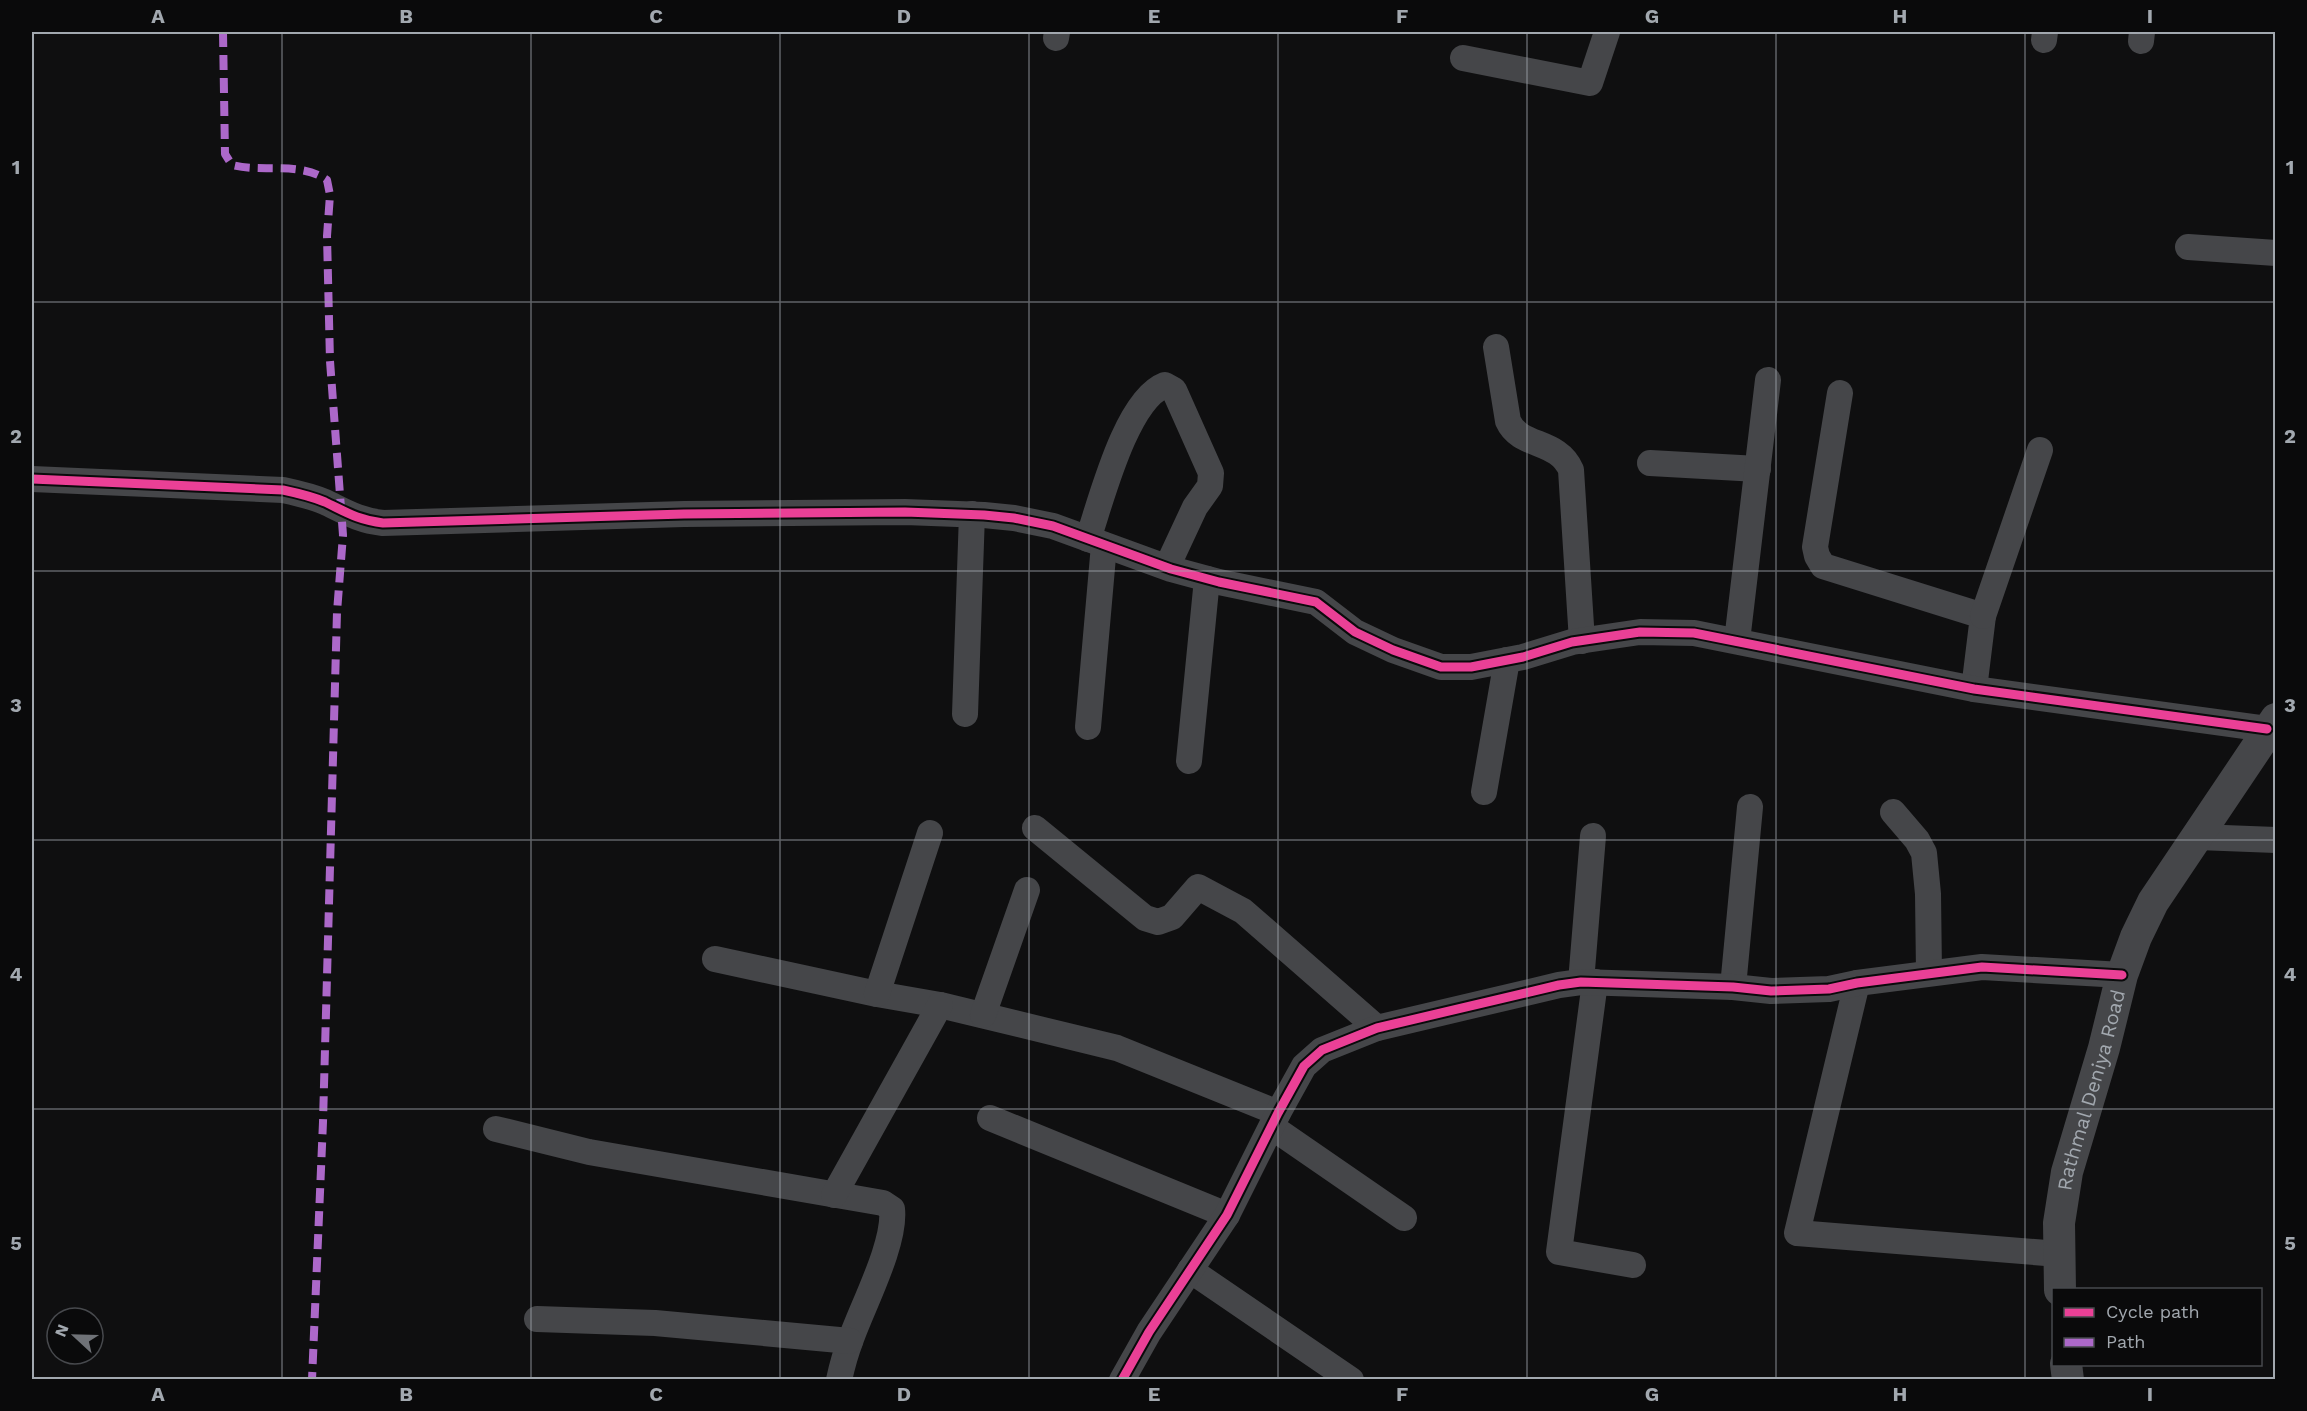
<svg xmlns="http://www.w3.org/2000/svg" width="2307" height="1411" font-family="'Work Sans',sans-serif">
  <rect width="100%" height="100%" fill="#0f0f10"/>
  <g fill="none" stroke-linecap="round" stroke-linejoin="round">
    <g stroke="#454649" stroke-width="26">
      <polyline points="1056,38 1057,32"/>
      <polyline points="2044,40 2045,32"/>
      <polyline points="2141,41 2142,32"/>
      <polyline points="1463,58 1590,83 1607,32"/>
      <polyline points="2188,247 2276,253"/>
      <path d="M1496 347 1508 421C1520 448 1558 439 1571 470L1582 641"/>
      <polyline points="1840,393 1815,547 1817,556 1823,566 1983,616 1974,689"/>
      <polyline points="1650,463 1758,469"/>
      <path d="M32 479 283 490C297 493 311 496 325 502 346 512 358 520 383 523L684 514 905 512 984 515 1014 518 1053 526 1171 569 1219 582 1316 602 1355 632 1393 650 1441 667H1471L1523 657 1572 642 1640 632 1694 633 1974 689 2267 729"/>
      <path d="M1088 539C1101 501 1126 400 1165 385L1174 390 1211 473 1210 486 1195 507 1167 567"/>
      <polyline points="1983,616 2040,450"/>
      <polyline points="1737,641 1768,380"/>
      <polyline points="965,714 972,514"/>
      <polyline points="1088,727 1104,545"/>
      <polyline points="1189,761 1207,579"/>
      <polyline points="1484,792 1507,660"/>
      <polyline points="1893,812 1917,840 1924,853 1928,894 1929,973"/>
      <polyline points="1035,828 1145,918 1158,922 1172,917 1198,887 1243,911 1377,1028"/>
      <polyline points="2198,837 2276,840"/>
      <polyline points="715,959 877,994 940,1005 1117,1048 1278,1113"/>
      <polyline points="1581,982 1593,836"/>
      <polyline points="1595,982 1559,1252 1633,1265"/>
      <polyline points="1857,983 1797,1233 2059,1254"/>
      <polyline points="1733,987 1750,807"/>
      <polyline points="877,994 930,833"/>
      <polyline points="983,1015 1027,890"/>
      <polyline points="990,1118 1227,1215"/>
      <polyline points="1272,1127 1404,1218"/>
      <path d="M496 1129 589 1152 883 1203 892 1209C896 1243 863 1305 851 1339 846 1352 842 1366 839 1380"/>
      <polyline points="834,1195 940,1005"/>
      <polyline points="1190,1270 1351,1380"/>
      <polyline points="537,1319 655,1323 850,1341"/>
      <polyline points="1122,1380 1149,1332 1227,1215 1278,1113 1304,1066 1322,1050 1377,1028 1559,985 1581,982 1733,987 1771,991 1829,989 1857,983 1982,967 2122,975"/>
    </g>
    <g stroke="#454649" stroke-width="32">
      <path id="s1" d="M2060 1290 2059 1223 2067 1172 2104 1048 2122 975 2136 937 2153 902 2276 719"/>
      <polyline points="2066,1364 2068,1380"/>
    </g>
    <path stroke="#ac68c9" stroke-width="8" stroke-dasharray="15 8" stroke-linecap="butt" d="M223 32 225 154 232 165C263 173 300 161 327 180L330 195 327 236 330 361 343 535 337 612 323 1122 312 1380"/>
    <g stroke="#0a0a0b" stroke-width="13">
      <g id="cycleway">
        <path d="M32 479 283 490C297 493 311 496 325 502 346 512 358 520 383 523L684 514 905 512 984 515 1014 518 1053 526 1171 569 1219 582 1316 602 1355 632 1393 650 1441 667H1471L1523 657 1572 642 1640 632 1694 633 1974 689 2267 729"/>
        <polyline points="1122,1380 1149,1332 1227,1215 1278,1113 1304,1066 1322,1050 1377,1028 1559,985 1581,982 1733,987 1771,991 1829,989 1857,983 1982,967 2122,975"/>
      </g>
    </g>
    <use href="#cycleway" stroke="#ea4096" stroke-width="9"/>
  </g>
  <path fill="none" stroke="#a2a8af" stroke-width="1.5" stroke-opacity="0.55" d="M282 32V1380M531 32V1380M780 32V1380M1029 32V1380M1278 32V1380M1527 32V1380M1776 32V1380M2025 32V1380M32 302H2276M32 571H2276M32 840H2276M32 1109H2276"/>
  <g text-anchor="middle" stroke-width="4.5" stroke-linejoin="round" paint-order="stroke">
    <g font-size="20" fill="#a2a8af" stroke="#0a0a0b">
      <text dy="7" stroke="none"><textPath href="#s1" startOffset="204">Rathmal Deniya Road</textPath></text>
    </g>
  </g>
  <rect width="2307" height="1411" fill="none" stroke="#0a0a0b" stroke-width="66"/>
  <rect x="2052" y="1288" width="210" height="78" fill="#0a0a0b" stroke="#47494d" stroke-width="1.5"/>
  <rect x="2064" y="1308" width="30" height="9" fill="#ea4096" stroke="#47494d" stroke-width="1.5"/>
  <text x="2106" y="1318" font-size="18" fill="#a2a8af">Cycle path</text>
  <rect x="2064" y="1338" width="30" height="9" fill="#ac68c9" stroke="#47494d" stroke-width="1.5"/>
  <text x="2106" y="1348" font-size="18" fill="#a2a8af">Path</text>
  <g transform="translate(75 1336) rotate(292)"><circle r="28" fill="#0a0a0b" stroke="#47494d" stroke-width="1.5"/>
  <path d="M0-4.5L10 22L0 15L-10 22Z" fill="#6f7277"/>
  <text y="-9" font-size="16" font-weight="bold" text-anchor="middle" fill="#a2a8af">N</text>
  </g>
  <rect x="33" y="33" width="2241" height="1345" fill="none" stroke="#a2a8af" stroke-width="2"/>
  <g font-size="20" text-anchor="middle" font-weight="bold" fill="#a2a8af">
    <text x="158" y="23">A</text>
    <text x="406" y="23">B</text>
    <text x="656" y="23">C</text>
    <text x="904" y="23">D</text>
    <text x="1154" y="23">E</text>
    <text x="1402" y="23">F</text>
    <text x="1652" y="23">G</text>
    <text x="1900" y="23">H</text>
    <text x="2150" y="23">I</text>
    <text x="16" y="174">1</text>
    <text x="2290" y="174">1</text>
    <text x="16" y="443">2</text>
    <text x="2290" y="443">2</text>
    <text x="16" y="712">3</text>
    <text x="2290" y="712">3</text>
    <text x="16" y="981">4</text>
    <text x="2290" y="981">4</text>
    <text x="16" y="1250">5</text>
    <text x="2290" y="1250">5</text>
    <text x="158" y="1401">A</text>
    <text x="406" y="1401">B</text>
    <text x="656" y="1401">C</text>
    <text x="904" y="1401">D</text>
    <text x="1154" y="1401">E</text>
    <text x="1402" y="1401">F</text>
    <text x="1652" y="1401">G</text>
    <text x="1900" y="1401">H</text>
    <text x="2150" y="1401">I</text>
  </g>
</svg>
